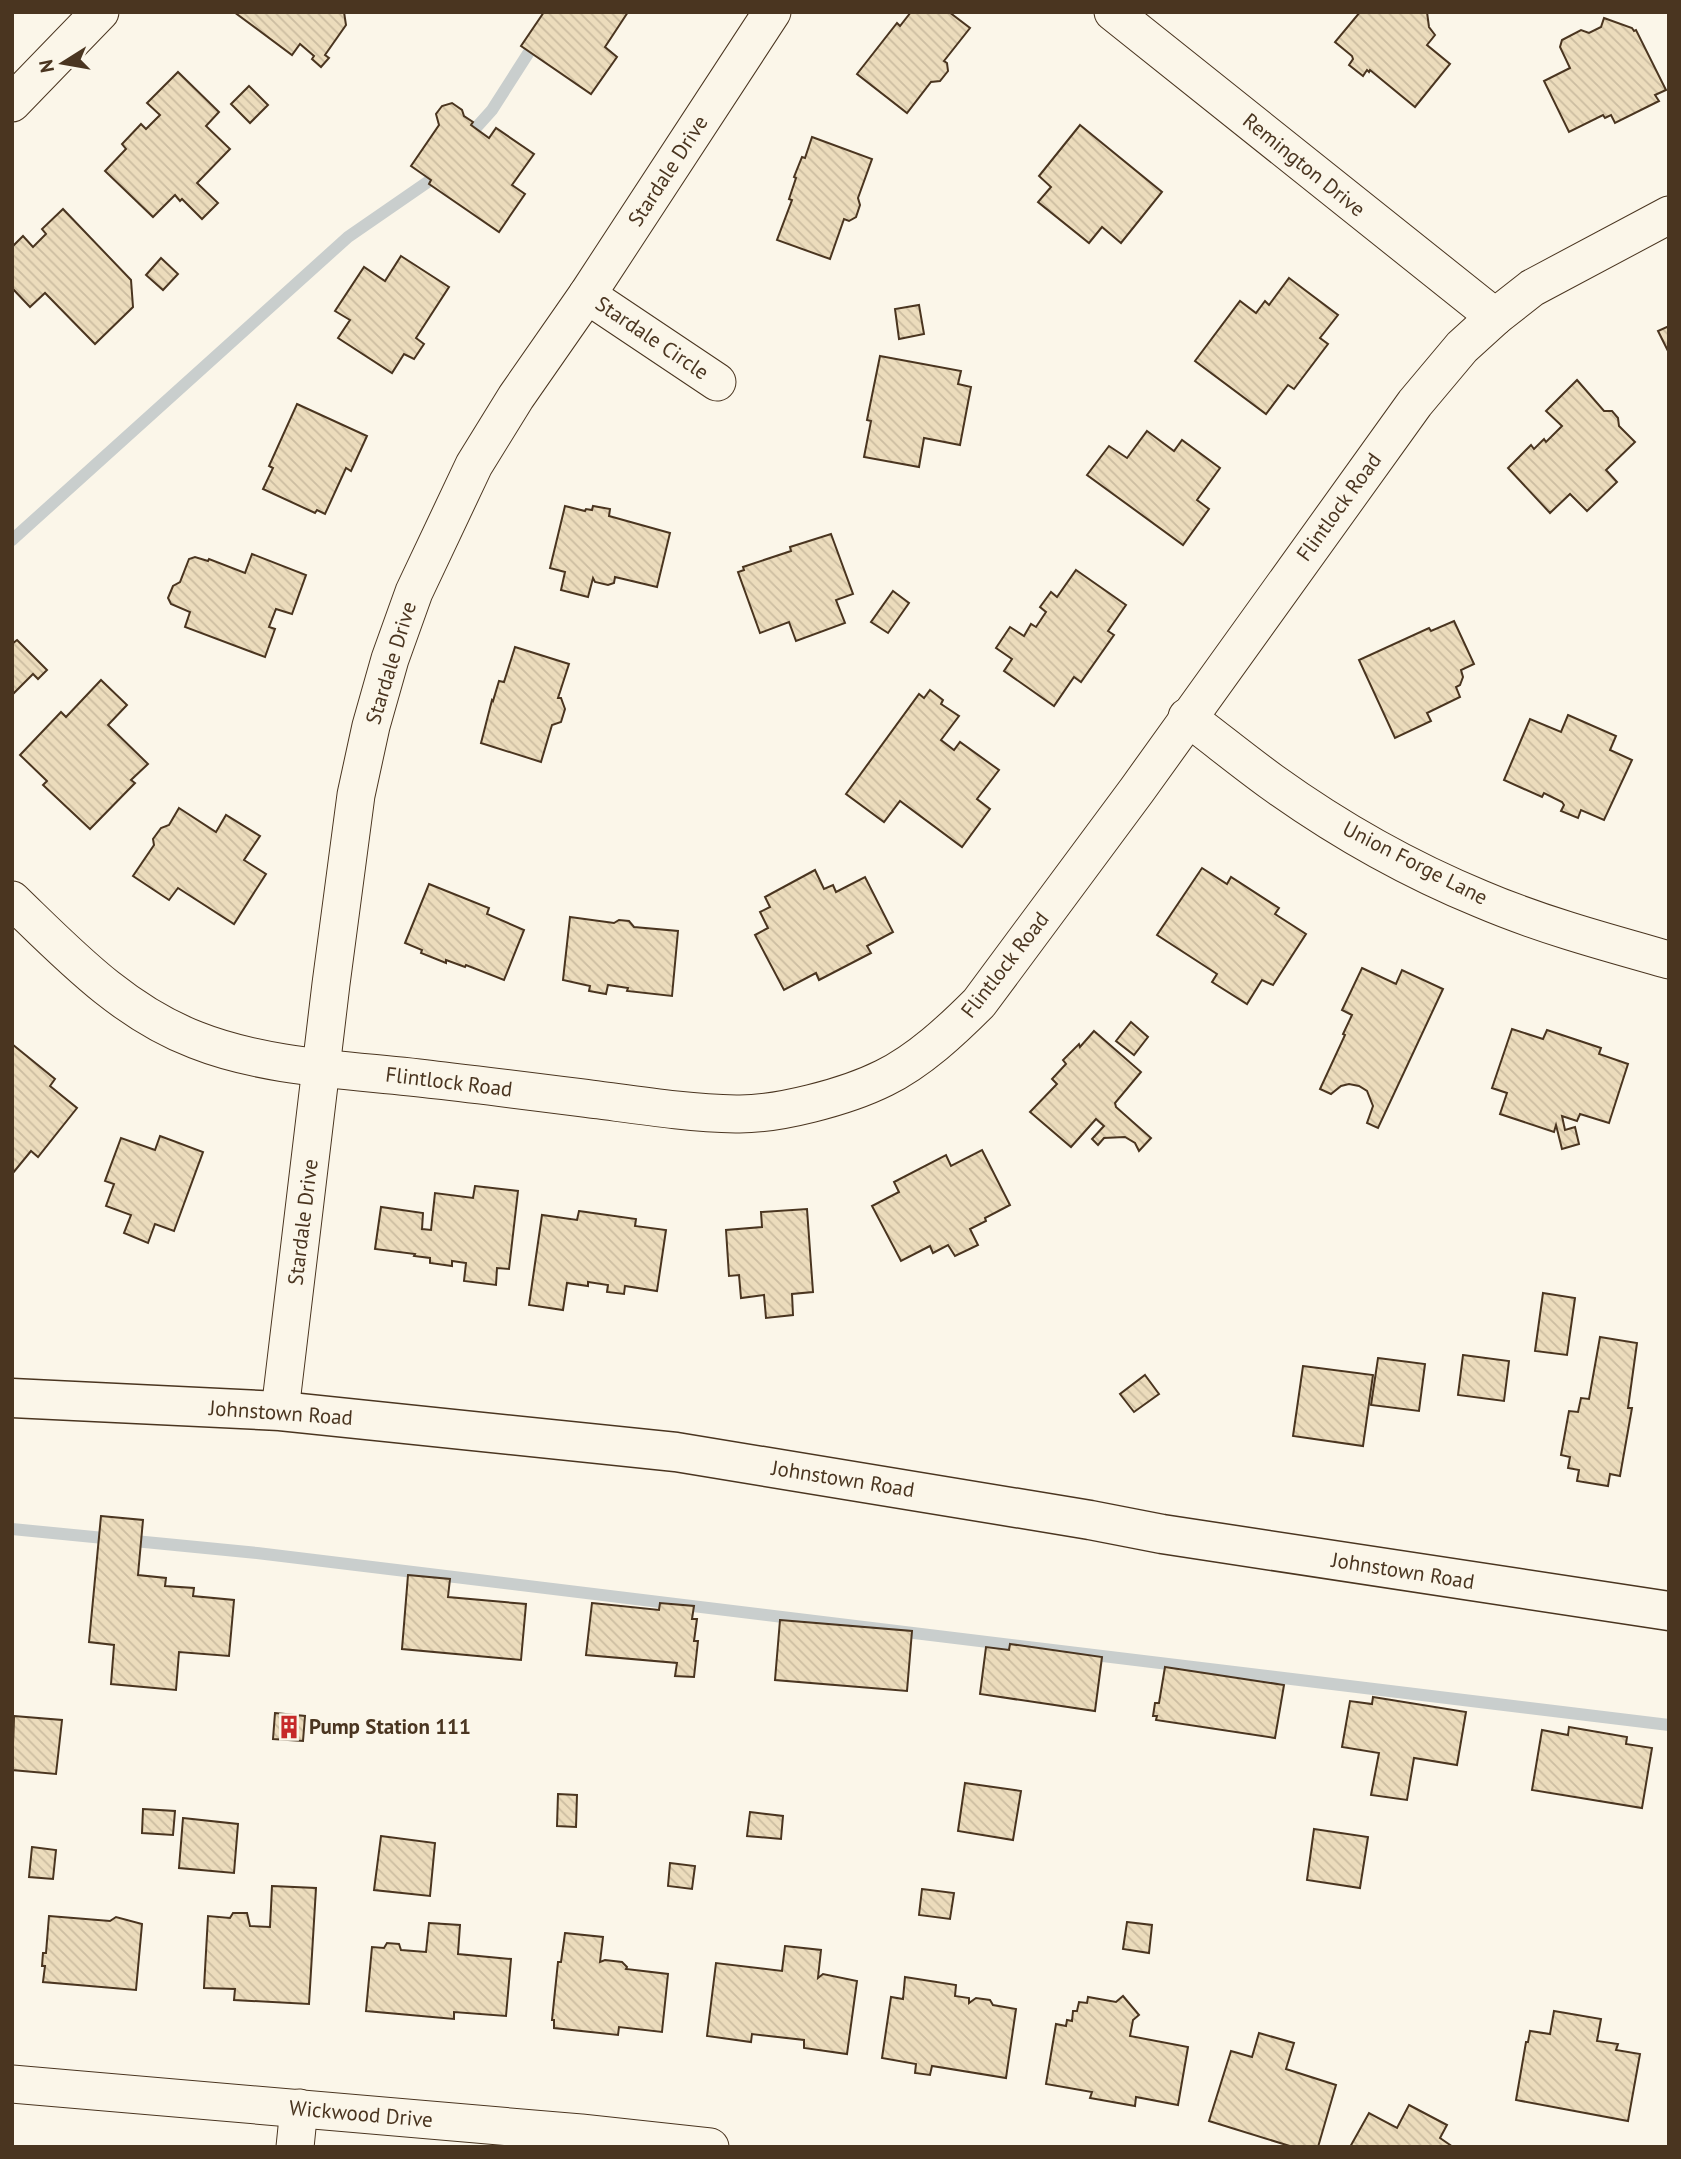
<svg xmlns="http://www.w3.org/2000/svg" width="1681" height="2159" font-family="'PT Sans',sans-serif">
  <defs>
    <pattern id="building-back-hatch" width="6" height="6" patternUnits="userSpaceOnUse" patternTransform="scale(1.75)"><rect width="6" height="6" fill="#ecdcbc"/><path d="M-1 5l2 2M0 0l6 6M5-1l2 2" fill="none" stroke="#ccbda1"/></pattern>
  </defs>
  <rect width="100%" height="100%" fill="#fbf6e9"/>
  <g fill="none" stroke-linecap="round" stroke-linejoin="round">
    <g stroke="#c9cecd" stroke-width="12">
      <polyline points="465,140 492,110 538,38"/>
      <polyline points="12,540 348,237 432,179 440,170"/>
      <polyline points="12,1529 257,1553 1669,1725"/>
    </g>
  </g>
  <g fill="url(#building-back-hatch)" stroke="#4a3520" stroke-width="2">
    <polygon points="234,12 344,12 346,25 325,55 329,58 321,67 312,59 314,56 300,44 292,55"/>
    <polygon points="544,12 628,12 605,47 617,57 591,94 521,46"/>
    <polygon points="911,12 949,12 970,28 944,61 947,63 948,71 940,81 931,82 907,113 857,74 897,23 900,26"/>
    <polygon points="1360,12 1427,12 1429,27 1435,35 1427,45 1450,64 1415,107 1370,70 1369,72 1367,70 1363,76 1349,65 1353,59 1352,56 1335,42"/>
    <polygon points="1604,18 1632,28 1634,31 1636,30 1666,90 1655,95 1659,101 1615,123 1611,115 1605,118 1603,115 1569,132 1544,81 1570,68 1560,47 1562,40 1581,30 1589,33 1601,27"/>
    <polygon points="178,72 219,112 206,126 230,149 197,183 218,203 202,219 182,199 180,201 175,195 153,217 105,171 126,149 122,144 141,124 146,129 160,115 147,103"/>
    <polygon points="249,86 268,105 250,123 231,104"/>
    <polygon points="452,103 462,110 464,116 473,122 471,125 489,138 496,128 534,154 512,185 525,194 499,232 429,184 431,180 411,166 439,125 436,114 442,106"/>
    <polygon points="1080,125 1162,192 1121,243 1102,227 1089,243 1038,202 1051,187 1039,176"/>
    <polygon points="812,137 872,159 858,198 860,205 856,217 849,221 844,219 830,259 777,240 792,200 789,199 796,178 794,177 802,157 805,158"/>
    <polygon points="63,209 131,280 133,307 95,344 45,293 30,307 12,288 12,247 23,236 33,247 46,234 42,229"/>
    <polygon points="401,256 449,287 416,338 424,344 414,359 404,354 392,373 338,338 350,320 335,311 364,267 385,281"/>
    <polygon points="161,258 178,274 163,290 146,275"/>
    <polygon points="1289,278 1338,315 1320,338 1328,344 1294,389 1288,385 1266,414 1195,361 1240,301 1256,313 1265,301 1269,305"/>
    <polygon points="919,305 924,334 899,339 895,309"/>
    <polygon points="1669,326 1669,353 1658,331"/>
    <polygon points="880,356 961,371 958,384 971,387 960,445 924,438 919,467 864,457 871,421 867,420"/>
    <polygon points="1577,380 1604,411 1612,411 1618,418 1619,426 1635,442 1606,470 1617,482 1587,511 1570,494 1550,513 1508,468 1531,445 1534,449 1544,439 1546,442 1562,426 1546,411"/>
    <polygon points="297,404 367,436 351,471 346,468 325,514 317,510 315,513 263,489 273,468 269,466"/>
    <polygon points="1147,431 1174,451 1182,440 1220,468 1197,500 1209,509 1183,545 1087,475 1109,446 1127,458"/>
    <polygon points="565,506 585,511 586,509 592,510 593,506 610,509 609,516 670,533 657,587 615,577 614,583 608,585 595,582 593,578 588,597 561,590 565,572 550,568"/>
    <polygon points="831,534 853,594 836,600 845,623 796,641 789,622 760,633 738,572 744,570 743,567 791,551 790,547"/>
    <polygon points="252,554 306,575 292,614 276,609 269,627 275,629 265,657 185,627 190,612 171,604 168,598 173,586 180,582 189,559 195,557 208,561 209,559 245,573"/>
    <polygon points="1076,570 1126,605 1108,631 1114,635 1081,682 1074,677 1054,706 1004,671 1012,659 996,648 1010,627 1024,636 1031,624 1036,627 1046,612 1040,607 1051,592 1057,597"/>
    <polygon points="893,591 909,603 888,633 871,622"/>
    <polygon points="1454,621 1474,664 1461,670 1463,677 1460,685 1456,687 1460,697 1427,713 1431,721 1395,738 1359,660 1429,628 1431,631"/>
    <polygon points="17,640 47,670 38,679 33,674 12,695 12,644"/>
    <polygon points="515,647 569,664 558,698 561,698 565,709 561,722 552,725 541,762 481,743 492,700 493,701 499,681 504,682"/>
    <polygon points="101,680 127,705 108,725 148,764 131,780 135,783 90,829 43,785 47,781 20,755 61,712 66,717"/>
    <polygon points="930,690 943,700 941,704 959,716 941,740 954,750 960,742 999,770 977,799 990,809 962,847 900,801 884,822 846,794 919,694 924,698"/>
    <polygon points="1568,715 1616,736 1610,750 1632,760 1604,820 1581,810 1578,818 1561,811 1564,805 1562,802 1544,793 1542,797 1504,780 1530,719 1561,732"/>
    <polygon points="179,808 216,832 226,815 260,836 244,860 266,874 234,924 178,888 169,900 133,876 154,845 153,839 161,828 169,825"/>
    <polygon points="1202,868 1227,884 1231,877 1279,908 1275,914 1306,934 1273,985 1262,980 1247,1004 1212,982 1217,974 1157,935"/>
    <polygon points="815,870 824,889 833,885 836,892 865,877 893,932 867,946 871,953 819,980 816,973 784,990 755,935 768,928 760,912 770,907 765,897"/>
    <polygon points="429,884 489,908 487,914 524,930 504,980 466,965 465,967 446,960 446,963 421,953 422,950 405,943"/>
    <polygon points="570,917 614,923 619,920 629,921 634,927 678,931 672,996 627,991 628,988 608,985 606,994 589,991 590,986 563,980"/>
    <polygon points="1362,968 1396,984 1402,970 1443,989 1378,1128 1367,1123 1373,1106 1367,1091 1359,1086 1349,1084 1341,1086 1331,1094 1320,1089 1345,1035 1343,1034 1352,1015 1342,1010"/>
    <polygon points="1131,1022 1148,1037 1134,1055 1116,1041"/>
    <polygon points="1512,1029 1543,1039 1547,1030 1601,1048 1599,1054 1628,1064 1609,1123 1580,1114 1577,1121 1562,1116 1565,1130 1575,1127 1579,1144 1562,1149 1556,1125 1554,1132 1500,1114 1507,1093 1492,1088"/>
    <polygon points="1094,1031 1141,1072 1115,1103 1116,1107 1151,1138 1139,1151 1135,1143 1125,1137 1104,1138 1098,1145 1092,1139 1104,1126 1096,1119 1071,1147 1030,1112 1057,1084 1052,1079 1066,1064 1063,1060 1079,1044 1080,1047"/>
    <polygon points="12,1044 55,1079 50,1086 77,1108 38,1157 31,1151 13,1173"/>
    <polygon points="160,1136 203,1152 174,1231 155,1224 148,1243 124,1233 131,1215 106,1206 114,1184 105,1181 121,1138 155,1150"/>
    <polygon points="982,1150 1010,1205 985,1218 986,1221 970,1229 978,1245 955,1256 948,1245 933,1253 930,1246 901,1261 872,1206 899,1192 894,1182 946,1155 951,1166"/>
    <polygon points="475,1186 518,1191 509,1269 497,1268 496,1285 464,1281 466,1263 452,1261 452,1266 430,1263 430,1258 414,1256 415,1254 375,1249 381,1207 423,1213 422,1229 431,1230 435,1193 473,1198"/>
    <polygon points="807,1209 813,1292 792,1294 793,1315 766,1318 764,1295 741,1298 739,1275 729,1276 726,1230 762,1227 761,1212"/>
    <polygon points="579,1211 636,1219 635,1226 666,1230 657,1291 625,1286 624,1294 607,1292 608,1285 588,1282 588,1286 567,1283 563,1310 529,1305 542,1215 577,1220"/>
    <polygon points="1543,1293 1575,1298 1567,1355 1535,1351"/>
    <polygon points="1600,1337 1637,1343 1628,1408 1632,1408 1620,1476 1610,1474 1608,1486 1577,1481 1579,1470 1568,1468 1570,1457 1561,1455 1569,1411 1578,1412 1581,1398 1589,1399"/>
    <polygon points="1463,1355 1509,1361 1504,1401 1458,1395"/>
    <polygon points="1378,1358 1425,1364 1419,1411 1371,1405"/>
    <polygon points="1303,1366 1373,1375 1363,1446 1293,1436"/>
    <polygon points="1145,1375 1159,1394 1134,1412 1120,1394"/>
    <polygon points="101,1516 143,1520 138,1575 166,1578 165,1586 194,1588 193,1596 234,1600 229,1656 179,1652 176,1690 111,1684 114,1645 89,1642"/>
    <polygon points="408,1575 450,1579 448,1597 526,1604 521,1660 402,1649"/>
    <polygon points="592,1603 659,1610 660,1603 694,1606 692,1619 697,1619 694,1641 698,1641 694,1677 675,1676 677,1663 586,1655"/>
    <polygon points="780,1620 912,1631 907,1691 775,1680"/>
    <polygon points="1010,1644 1102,1657 1095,1711 980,1694 986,1647 1009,1650"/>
    <polygon points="1165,1667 1284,1685 1275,1738 1156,1720 1157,1716 1153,1716 1155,1703 1159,1703"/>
    <polygon points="1373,1697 1466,1712 1457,1765 1414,1758 1407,1800 1371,1795 1379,1753 1342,1747 1350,1701 1372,1704"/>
    <polygon points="275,1713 305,1716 303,1741 273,1739"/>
    <polygon points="14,1716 62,1720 56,1774 12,1770"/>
    <polygon points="1569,1727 1627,1737 1626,1744 1652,1748 1642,1808 1532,1790 1542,1730 1568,1735"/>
    <polygon points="965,1783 1021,1791 1013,1840 958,1831"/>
    <polygon points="558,1794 577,1795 576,1827 557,1826"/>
    <polygon points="143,1809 175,1811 173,1835 142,1833"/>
    <polygon points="750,1812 783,1816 781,1839 747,1836"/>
    <polygon points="183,1818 238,1824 234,1873 179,1868"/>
    <polygon points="1314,1829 1368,1837 1360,1888 1307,1880"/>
    <polygon points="381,1836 435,1843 430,1896 374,1890"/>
    <polygon points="32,1847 56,1850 53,1879 29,1877"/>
    <polygon points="670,1863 695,1866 692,1889 668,1886"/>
    <polygon points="272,1886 316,1888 309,2004 234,2000 235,1989 204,1988 208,1916 230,1918 233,1913 247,1913 250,1926 270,1927"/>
    <polygon points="922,1889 954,1893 950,1919 919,1915"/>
    <polygon points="49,1916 110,1921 116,1917 142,1924 136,1990 43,1982 45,1966 42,1966 43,1953 46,1953"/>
    <polygon points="1127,1922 1152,1925 1149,1953 1123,1949"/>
    <polygon points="429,1923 460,1925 458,1954 511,1959 506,2016 454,2012 454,2019 366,2011 372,1947 384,1948 387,1943 399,1944 401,1950 426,1952"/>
    <polygon points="565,1933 603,1937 600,1962 605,1960 622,1962 627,1967 626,1969 668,1974 662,2032 619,2027 618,2035 554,2028 554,2020 552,2020 558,1962 561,1962"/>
    <polygon points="785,1946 821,1950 818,1978 823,1974 857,1981 847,2054 804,2048 804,2040 752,2034 751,2042 707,2036 716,1963 782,1971"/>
    <polygon points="905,1977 956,1985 955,1996 969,1998 969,2003 976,1998 990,2000 993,2005 1016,2009 1006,2078 932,2066 930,2075 915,2073 916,2064 882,2058 891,1997 903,1999"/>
    <polygon points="1123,1996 1139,2015 1133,2020 1130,2036 1188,2047 1178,2105 1136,2097 1135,2106 1090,2098 1092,2092 1046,2084 1056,2024 1066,2026 1067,2020 1072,2021 1073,2011 1077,2011 1079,2002 1087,2003 1088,1997 1116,2002"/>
    <polygon points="1554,2011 1601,2019 1597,2041 1618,2044 1616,2050 1640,2054 1628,2121 1516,2100 1526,2042 1528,2042 1530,2031 1550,2034"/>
    <polygon points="1259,2033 1294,2043 1286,2069 1336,2085 1318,2147 1293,2147 1209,2121 1231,2051 1252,2057"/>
    <polygon points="1409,2105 1447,2125 1440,2138 1453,2147 1350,2147 1369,2113 1397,2128"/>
  </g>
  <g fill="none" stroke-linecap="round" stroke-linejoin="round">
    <g stroke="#4a3520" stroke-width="39">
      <g id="street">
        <polyline points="1113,12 1495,317"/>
        <polyline points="12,103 100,12"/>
        <polyline points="587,295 717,382"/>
        <path d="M1187 717C1215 738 1243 761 1272 782 1336 828 1408 869 1481 899 1542 925 1605 942 1669 960"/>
        <path d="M12 900C67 953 122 1012 196 1040 269 1069 358 1070 436 1080 490 1086 544 1093 599 1100 644 1106 690 1113 736 1114 777 1115 846 1097 884 1078 919 1061 952 1030 979 1003L1137 790 1415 403 1462 347 1495 317 1532 288 1669 215"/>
        <polyline points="280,1411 331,984 356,795 371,726 390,659 414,592 474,465 516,397 587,295 772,12"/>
        <polyline points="12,2084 581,2133 710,2147"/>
        <polyline points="295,2147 299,2108"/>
      </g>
    </g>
    <g stroke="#4a3520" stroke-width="41">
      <polyline id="secondary" points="12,1398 280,1411 676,1452 1090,1520 1162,1534 1669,1611"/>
    </g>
    <use href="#street" stroke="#fbf6e9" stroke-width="37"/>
    <use href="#secondary" stroke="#fbf6e9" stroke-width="38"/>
  </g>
  <defs>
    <g id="building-bare" transform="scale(1.89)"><path d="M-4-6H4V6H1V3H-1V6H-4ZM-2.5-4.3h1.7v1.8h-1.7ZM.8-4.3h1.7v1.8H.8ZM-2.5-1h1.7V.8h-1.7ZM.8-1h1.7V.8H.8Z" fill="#c62828" stroke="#fbf6e9" stroke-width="2.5" paint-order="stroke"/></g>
  </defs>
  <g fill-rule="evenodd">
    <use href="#building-bare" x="289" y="1727"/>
  </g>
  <g text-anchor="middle" stroke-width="5" stroke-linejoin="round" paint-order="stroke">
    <g font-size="21" fill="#4a3520" stroke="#fbf6e9">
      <text transform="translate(1304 165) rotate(39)" y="7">Remington Drive</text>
      <text transform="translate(668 171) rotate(-57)" y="7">Stardale Drive</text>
      <text transform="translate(652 338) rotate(34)" y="7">Stardale Circle</text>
      <text transform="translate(1339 507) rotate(-54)" y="7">Flintlock Road</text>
      <text transform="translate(391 663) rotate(-73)" y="7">Stardale Drive</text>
      <text transform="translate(1415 863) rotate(27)" y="7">Union Forge Lane</text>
      <text transform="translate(1005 965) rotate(-52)" y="7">Flintlock Road</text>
      <text transform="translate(449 1082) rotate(7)" y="7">Flintlock Road</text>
      <text transform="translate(303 1222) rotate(-83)" y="7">Stardale Drive</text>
      <text transform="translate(281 1413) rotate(4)" y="7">Johnstown Road</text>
      <text transform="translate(843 1479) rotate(9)" y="7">Johnstown Road</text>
      <text transform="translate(1403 1571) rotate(9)" y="7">Johnstown Road</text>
      <text transform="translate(361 2114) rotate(5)" y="7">Wickwood Drive</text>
    </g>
    <g font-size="21" font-weight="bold" fill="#4a3520" stroke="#fbf6e9" text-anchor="start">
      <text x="309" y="1734">Pump Station 111</text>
    </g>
  </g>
  <rect width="1681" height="2159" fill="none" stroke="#4a3520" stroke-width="28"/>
  <g transform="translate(63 63) rotate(259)" stroke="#fbf6e9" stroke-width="5" paint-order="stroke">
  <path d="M0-5L12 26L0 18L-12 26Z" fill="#4a3520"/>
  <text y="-10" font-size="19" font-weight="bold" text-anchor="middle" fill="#4a3520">N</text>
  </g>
</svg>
